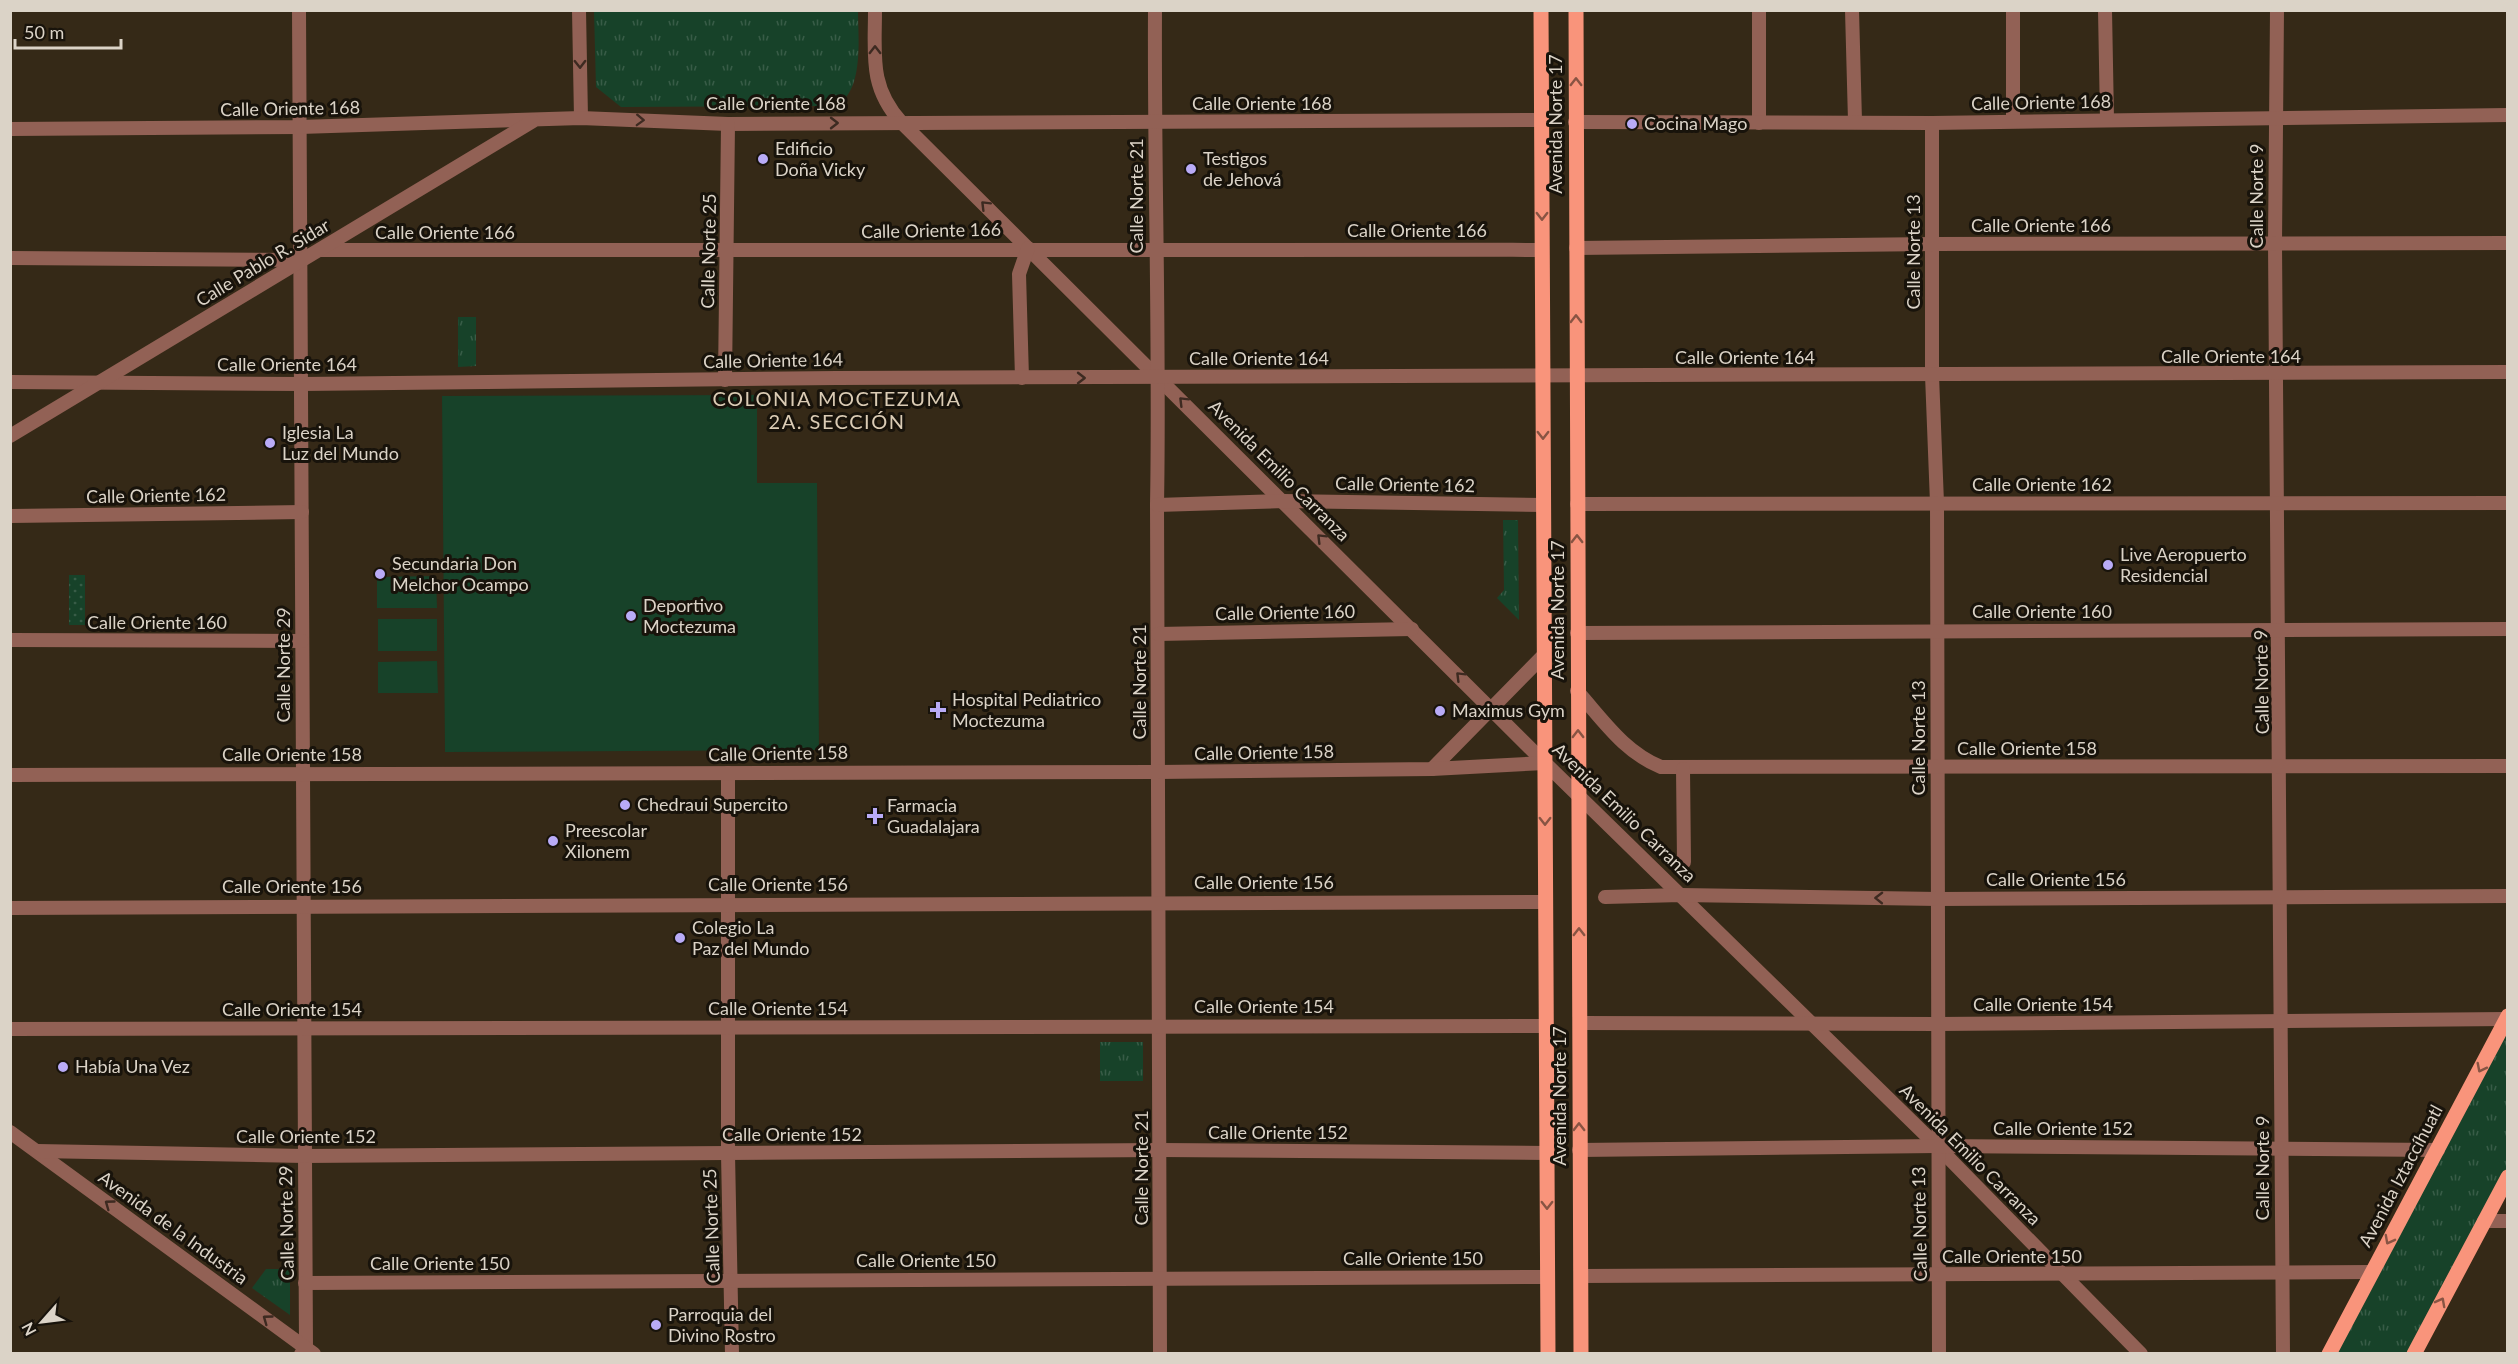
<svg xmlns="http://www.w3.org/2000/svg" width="2518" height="1364" font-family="Lato,sans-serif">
  <defs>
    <pattern id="grass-tufts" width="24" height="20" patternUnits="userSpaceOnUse" patternTransform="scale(1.5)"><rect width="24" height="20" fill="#174229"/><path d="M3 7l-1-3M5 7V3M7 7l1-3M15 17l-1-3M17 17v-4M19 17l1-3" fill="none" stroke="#385c47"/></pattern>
    <pattern id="garden-dots" width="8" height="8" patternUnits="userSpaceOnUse" patternTransform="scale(1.5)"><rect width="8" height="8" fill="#174229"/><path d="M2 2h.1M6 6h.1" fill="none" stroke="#385c47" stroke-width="1.8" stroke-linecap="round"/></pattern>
  </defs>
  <rect width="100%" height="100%" fill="#352917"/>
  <g fill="url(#grass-tufts)">
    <path d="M594 11H858C858 36 865 98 832 106L621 107 596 87Z"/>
    <polygon points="458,317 476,317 476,366 458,367"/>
    <polygon points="1503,520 1518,520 1519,620 1497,598 1504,590"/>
    <polygon points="2507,1027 2507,1168 2409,1353 2332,1354"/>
    <rect x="1100" y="1042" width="43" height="39"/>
    <polygon points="266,1269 290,1269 290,1315 252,1288"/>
  </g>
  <rect fill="url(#garden-dots)" x="69" y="575" width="16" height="50"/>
  <g fill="#174229">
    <polygon points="757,395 757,483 817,483 819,750 445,752 442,396"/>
    <polygon points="436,576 437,608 377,608 377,577"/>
    <rect x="378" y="619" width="59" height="32"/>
    <polygon points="437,661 438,693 378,693 378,662"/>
  </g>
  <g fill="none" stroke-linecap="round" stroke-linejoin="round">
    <g stroke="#926155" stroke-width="14">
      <polyline points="299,10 306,1347 301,1354"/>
      <polyline points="579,10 581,118"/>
      <path d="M875 10C875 55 869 87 901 122L1545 763 1937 1146 2141 1354"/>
      <path d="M1155 10C1154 175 1160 340 1157 505L1160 1354"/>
      <polyline points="1759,10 1759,123"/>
      <polyline points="1852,10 1855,121"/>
      <polyline points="2105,10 2107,119"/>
      <polyline points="2277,10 2275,243 2283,1354"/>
      <polyline points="2013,121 2013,10"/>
      <polyline points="1575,122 1932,123 2508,115"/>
      <polyline points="1932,123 1932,375 1937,503 1939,1354"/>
      <polyline points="10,129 300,127 581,118 728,124 1542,120"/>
      <polyline points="1576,248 1933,244 2508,243"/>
      <path d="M320 250C728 252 1135 248 1542 250"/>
      <polyline points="10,258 301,260"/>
      <polyline points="1022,378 1019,274 1028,248"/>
      <polyline points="725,380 728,124"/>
      <polyline points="10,382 302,384 837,378 2508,372"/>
      <polyline points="10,436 533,121"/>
      <polyline points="1577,504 2508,503"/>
      <polyline points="1157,505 1284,501 1544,505"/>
      <polyline points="10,516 302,512"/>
      <polyline points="1577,633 2508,629"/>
      <polyline points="1158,634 1412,629"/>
      <polyline points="10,640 302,641"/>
      <path d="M1577 691C1603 720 1624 752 1661 767L2508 766"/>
      <polyline points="1432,769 1544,655"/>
      <polyline points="1683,769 1684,862"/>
      <polyline points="728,773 728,1154 732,1354"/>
      <polyline points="10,775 1158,772 1432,769 1545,763"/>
      <polyline points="1605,897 1681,895 1938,899 2508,896"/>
      <polyline points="10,908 1546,902"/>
      <polyline points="1580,1023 1937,1024 2506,1019"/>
      <polyline points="10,1029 1546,1026"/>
      <polyline points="10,1132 314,1354"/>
      <polyline points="1579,1150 1937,1146 2438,1150"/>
      <polyline points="37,1151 304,1156 1160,1150 1547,1153"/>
      <polyline points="2484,1221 2508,1221"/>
      <polyline points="1581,1276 2372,1272"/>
      <polyline points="305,1283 1548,1277"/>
    </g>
    <g stroke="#f9947b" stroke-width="15">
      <polyline points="1541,10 1548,1354"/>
      <polyline points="1576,10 1581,1354"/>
      <polyline points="2329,1354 2508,1016"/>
      <polyline points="2414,1354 2508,1177"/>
    </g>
  </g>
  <defs><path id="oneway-chevron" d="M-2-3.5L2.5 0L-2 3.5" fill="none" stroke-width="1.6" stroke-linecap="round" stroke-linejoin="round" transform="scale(1.5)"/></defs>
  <g stroke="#3d2a21">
    <use href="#oneway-chevron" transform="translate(875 50) rotate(-90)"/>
    <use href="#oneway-chevron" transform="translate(580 64) rotate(89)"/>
    <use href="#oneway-chevron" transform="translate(640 120) rotate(2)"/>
    <use href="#oneway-chevron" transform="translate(834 123)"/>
    <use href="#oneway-chevron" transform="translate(985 205) rotate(-135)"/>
    <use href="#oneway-chevron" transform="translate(1081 378)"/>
    <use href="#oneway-chevron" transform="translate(1183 401) rotate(-135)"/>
    <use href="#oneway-chevron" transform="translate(1321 538) rotate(-135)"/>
    <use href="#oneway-chevron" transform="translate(1460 676) rotate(-135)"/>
    <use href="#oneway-chevron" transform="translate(1879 898) rotate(-179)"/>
    <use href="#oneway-chevron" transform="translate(109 1204) rotate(-144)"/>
    <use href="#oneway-chevron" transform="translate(267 1319) rotate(-144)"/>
  </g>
  <g stroke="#885443">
    <use href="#oneway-chevron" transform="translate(1576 82) rotate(-90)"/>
    <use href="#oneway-chevron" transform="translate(1542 216) rotate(90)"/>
    <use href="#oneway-chevron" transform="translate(1576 319) rotate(-90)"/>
    <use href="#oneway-chevron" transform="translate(1543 435) rotate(90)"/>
    <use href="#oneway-chevron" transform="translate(1577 539) rotate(-90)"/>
    <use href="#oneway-chevron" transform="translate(1578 734) rotate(-90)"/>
    <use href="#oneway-chevron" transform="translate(1545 821) rotate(90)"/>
    <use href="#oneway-chevron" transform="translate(1579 932) rotate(-90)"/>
    <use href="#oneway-chevron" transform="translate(2481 1068) rotate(117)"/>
    <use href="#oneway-chevron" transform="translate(1579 1127) rotate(-90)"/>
    <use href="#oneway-chevron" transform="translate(1547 1205) rotate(90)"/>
    <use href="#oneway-chevron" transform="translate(2389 1240) rotate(118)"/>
    <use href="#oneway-chevron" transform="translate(2441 1302) rotate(-62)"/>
  </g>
  <g fill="#b9abf7" stroke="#18130b" stroke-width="2">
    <circle cx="1632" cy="124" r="6"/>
    <circle cx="763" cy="159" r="6"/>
    <circle cx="1191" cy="169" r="6"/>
    <circle cx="270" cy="443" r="6"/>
    <circle cx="2108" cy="565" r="6"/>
    <circle cx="380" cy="574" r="6"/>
    <circle cx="631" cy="616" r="6"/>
    <path d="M935 701h6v6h6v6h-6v6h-6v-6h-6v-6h6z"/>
    <circle cx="1440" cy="711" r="6"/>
    <circle cx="625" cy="805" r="6"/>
    <path d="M872 807h6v6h6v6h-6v6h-6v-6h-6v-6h6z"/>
    <circle cx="553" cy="841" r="6"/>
    <circle cx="680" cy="938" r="6"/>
    <circle cx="63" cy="1067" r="6"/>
    <circle cx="656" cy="1325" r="6"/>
  </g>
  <g text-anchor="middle" stroke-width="6" stroke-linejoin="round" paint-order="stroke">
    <g font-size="18" fill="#dbd3c7" stroke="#18130b">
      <text transform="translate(2041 103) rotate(-1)" y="6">Calle Oriente 168</text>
      <text x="776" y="110">Calle Oriente 168</text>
      <text x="1262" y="110">Calle Oriente 168</text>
      <text transform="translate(290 109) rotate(-1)" y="6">Calle Oriente 168</text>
      <text transform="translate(1556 124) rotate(-90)" y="6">Avenida Norte 17</text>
      <text transform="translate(1137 196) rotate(-90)" y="6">Calle Norte 21</text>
      <text transform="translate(2257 196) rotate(-90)" y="6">Calle Norte 9</text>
      <text x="2041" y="232">Calle Oriente 166</text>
      <text transform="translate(931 231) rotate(-1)" y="6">Calle Oriente 166</text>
      <text x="1417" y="237">Calle Oriente 166</text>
      <text x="445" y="239">Calle Oriente 166</text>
      <text transform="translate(709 251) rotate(-89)" y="6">Calle Norte 25</text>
      <text transform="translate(1914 252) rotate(-90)" y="6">Calle Norte 13</text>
      <text transform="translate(263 263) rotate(-31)" y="6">Calle Pablo R. Sidar</text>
      <text x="2231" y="363">Calle Oriente 164</text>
      <text x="1745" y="364">Calle Oriente 164</text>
      <text x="1259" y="365">Calle Oriente 164</text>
      <text transform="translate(773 361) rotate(-1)" y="6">Calle Oriente 164</text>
      <text x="287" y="371">Calle Oriente 164</text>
      <text transform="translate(1279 471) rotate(45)" y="6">Avenida Emilio Carranza</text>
      <text transform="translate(1405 485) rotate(1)" y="6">Calle Oriente 162</text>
      <text x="2042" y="491">Calle Oriente 162</text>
      <text transform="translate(156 496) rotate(-1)" y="6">Calle Oriente 162</text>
      <text transform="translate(1558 610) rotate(-90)" y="6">Avenida Norte 17</text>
      <text x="2042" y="618">Calle Oriente 160</text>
      <text transform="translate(1285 613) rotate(-1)" y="6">Calle Oriente 160</text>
      <text x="157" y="629">Calle Oriente 160</text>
      <text transform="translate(284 665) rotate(-90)" y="6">Calle Norte 29</text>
      <text transform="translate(1140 682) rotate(-90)" y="6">Calle Norte 21</text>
      <text transform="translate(2262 682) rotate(-91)" y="6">Calle Norte 9</text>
      <text transform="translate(1919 738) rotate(-90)" y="6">Calle Norte 13</text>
      <text x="2027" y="755">Calle Oriente 158</text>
      <text transform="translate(1264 753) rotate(-1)" y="6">Calle Oriente 158</text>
      <text transform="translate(778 754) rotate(-1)" y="6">Calle Oriente 158</text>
      <text x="292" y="761">Calle Oriente 158</text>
      <text transform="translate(1624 813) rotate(44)" y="6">Avenida Emilio Carranza</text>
      <text x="2056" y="886">Calle Oriente 156</text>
      <text x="1264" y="889">Calle Oriente 156</text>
      <text x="778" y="891">Calle Oriente 156</text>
      <text x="292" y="893">Calle Oriente 156</text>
      <text x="2043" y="1011">Calle Oriente 154</text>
      <text x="1264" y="1013">Calle Oriente 154</text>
      <text x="778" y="1015">Calle Oriente 154</text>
      <text x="292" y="1016">Calle Oriente 154</text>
      <text transform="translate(1560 1096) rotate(-90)" y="6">Avenida Norte 17</text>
      <text x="2063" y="1135">Calle Oriente 152</text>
      <text x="1278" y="1139">Calle Oriente 152</text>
      <text x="792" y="1141">Calle Oriente 152</text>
      <text x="306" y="1143">Calle Oriente 152</text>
      <text transform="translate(1970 1155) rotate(45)" y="6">Avenida Emilio Carranza</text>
      <text transform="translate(1142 1168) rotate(-90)" y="6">Calle Norte 21</text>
      <text transform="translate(2263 1168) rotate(-90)" y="6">Calle Norte 9</text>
      <text transform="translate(2401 1176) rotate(-62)" y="6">Avenida Iztaccíhuatl</text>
      <text transform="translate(287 1223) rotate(-91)" y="6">Calle Norte 29</text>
      <text transform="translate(1920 1224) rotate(-91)" y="6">Calle Norte 13</text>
      <text transform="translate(712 1226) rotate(-92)" y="6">Calle Norte 25</text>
      <text transform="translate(173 1228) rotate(36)" y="6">Avenida de la Industria</text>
      <text x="2012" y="1263">Calle Oriente 150</text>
      <text x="1413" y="1265">Calle Oriente 150</text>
      <text x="926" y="1267">Calle Oriente 150</text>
      <text x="440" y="1270">Calle Oriente 150</text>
    </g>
    <g font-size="18" fill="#dbd3c7" stroke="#18130b" text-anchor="start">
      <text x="1644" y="130">Cocina Mago</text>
      <text x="775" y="155">Edificio<tspan x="775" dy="21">Doña Vicky</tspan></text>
      <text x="1203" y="165">Testigos<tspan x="1203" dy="21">de Jehová</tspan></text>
      <text x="282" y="439">Iglesia La<tspan x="282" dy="21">Luz del Mundo</tspan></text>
      <text x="2120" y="561">Live Aeropuerto<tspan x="2120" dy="21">Residencial</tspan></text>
      <text x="392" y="570">Secundaria Don<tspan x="392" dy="21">Melchor Ocampo</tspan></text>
      <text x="643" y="612">Deportivo<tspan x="643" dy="21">Moctezuma</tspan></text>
      <text x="952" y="706">Hospital Pediatrico<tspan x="952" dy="21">Moctezuma</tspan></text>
      <text x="1452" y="717">Maximus Gym</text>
      <text x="637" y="811">Chedraui Supercito</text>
      <text x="887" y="812">Farmacia<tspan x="887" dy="21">Guadalajara</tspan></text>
      <text x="565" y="837">Preescolar<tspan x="565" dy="21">Xilonem</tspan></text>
      <text x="692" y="934">Colegio La<tspan x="692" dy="21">Paz del Mundo</tspan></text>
      <text x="75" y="1073">Había Una Vez</text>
      <text x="668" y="1321">Parroquia del<tspan x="668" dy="21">Divino Rostro</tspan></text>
    </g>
    <g font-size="20" letter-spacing="1.5" fill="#dbccb5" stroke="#18130b">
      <text x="837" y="406">COLONIA MOCTEZUMA<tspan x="837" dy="23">2A. SECCIÓN</tspan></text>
    </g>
  </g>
  <rect width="2518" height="1364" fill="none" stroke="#dbd3c7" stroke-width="24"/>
  <g transform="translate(42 1322) rotate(242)" stroke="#18130b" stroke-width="4.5" paint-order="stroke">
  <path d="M0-4.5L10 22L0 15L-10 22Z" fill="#dbd3c7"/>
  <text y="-9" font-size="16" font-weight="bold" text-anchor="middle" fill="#dbd3c7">N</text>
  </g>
  <path d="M15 39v9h106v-9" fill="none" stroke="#dbd3c7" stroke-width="3"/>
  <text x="24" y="39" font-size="18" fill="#dbd3c7" stroke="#18130b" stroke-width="4.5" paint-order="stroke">50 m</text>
</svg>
